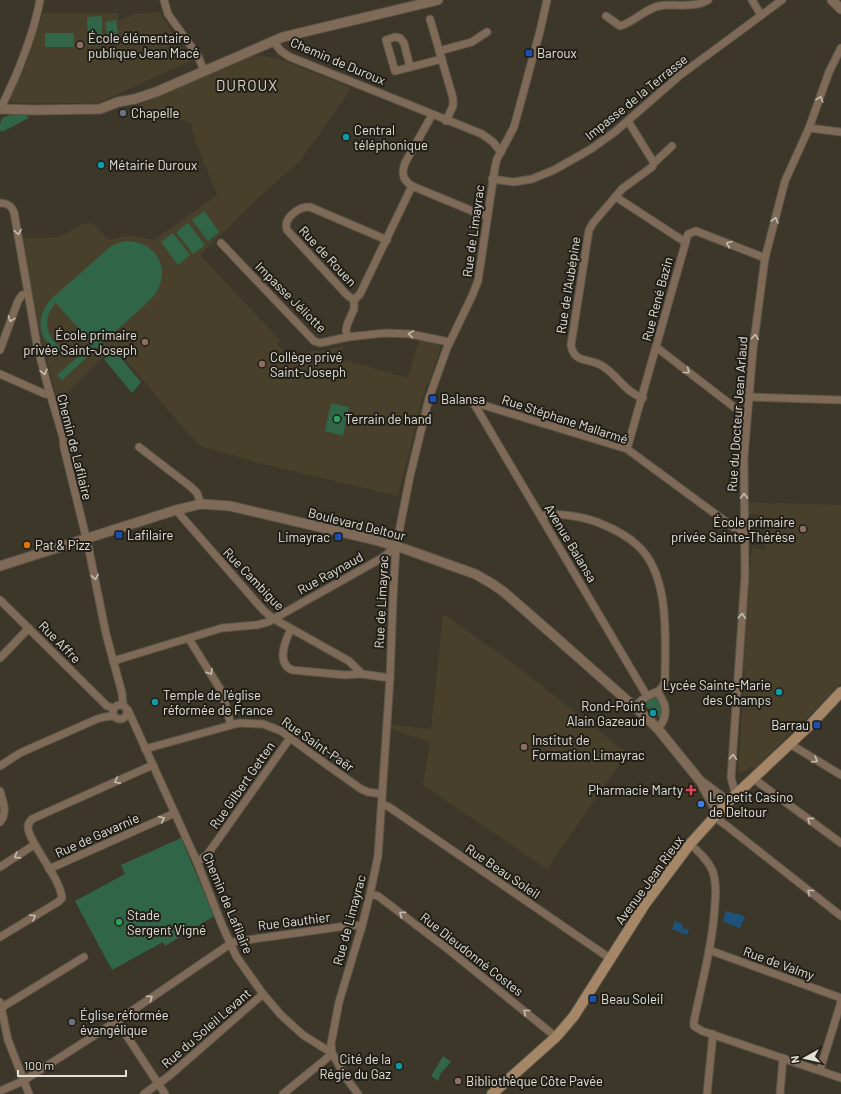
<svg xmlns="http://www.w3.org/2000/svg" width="841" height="1094" font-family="Barlow,sans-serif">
  <rect width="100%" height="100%" fill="#3c3729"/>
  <g fill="#49402c">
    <polygon points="159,12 190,61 98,103 12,103 10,97 28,60 43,13 117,13 119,21 135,14"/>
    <polygon points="253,56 260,56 277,58 352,88 300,161 257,199 200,255 281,341 277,344 290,356 316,350 321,351 344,346 340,359 408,378 419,339 441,346 429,383 427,382 398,496 263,464 201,446 184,429 114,346 58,402 41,337 22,238 54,238 68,233 72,229 82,224 93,223 109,240 131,235 154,240 217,195 195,140 191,123 159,113 139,109 139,105"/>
    <polygon points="748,502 775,504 775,503 841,505 841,683 826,699 754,769 751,766 743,773 738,773 745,671 743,670 752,548 765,550 766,525 757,524 758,514 748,514"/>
    <polygon points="443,614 510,661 627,753 547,869 423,785 430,742 391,729 391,725 431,729"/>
  </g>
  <g fill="#316547" fill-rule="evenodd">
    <polygon points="102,16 102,45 88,46 87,17"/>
    <polygon points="116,20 119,41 109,43 105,22"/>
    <rect x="45" y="33" width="29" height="14"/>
    <polygon points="26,114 29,118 2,132 0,130 0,124 2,118 10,115"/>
    <polygon points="204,211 219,232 208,241 192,220"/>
    <polygon points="188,223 205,245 193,254 176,232"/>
    <polygon points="173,233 190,255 178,265 161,242"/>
    <path d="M126 241C159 241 173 274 152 298L62 380 57 375 78 357C46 356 28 325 51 299L110 247 115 244ZM56 303 92 344C63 365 31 329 56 303Z"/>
    <polygon points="114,350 141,382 132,393 104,359"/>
    <polygon points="331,403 349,407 343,436 325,431"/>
    <path d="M654 697C662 702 662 710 661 718L653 712 656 711V708H653L652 711 644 705 651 698Z"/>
    <polygon points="181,838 214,916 165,946 163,942 112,970 75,901 125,874 121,865"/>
    <polygon points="443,1056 451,1062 441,1073 438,1081 431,1076"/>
  </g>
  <g fill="#1d537a">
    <polygon points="726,911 736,914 737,913 745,917 740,928 726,923 723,920"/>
    <polygon points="675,921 683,924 682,929 683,930 684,928 689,930 687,935 672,929"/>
  </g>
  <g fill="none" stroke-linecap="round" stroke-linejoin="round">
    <g stroke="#5a5548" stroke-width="9">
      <g id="minor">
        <polyline points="164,0 168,14 198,56 204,71"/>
        <polyline points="752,0 761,15"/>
        <path d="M606 16 620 26C634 22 645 9 659 6 676 3 692 9 708 0"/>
        <polyline points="430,19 453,98 453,106 446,121"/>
        <polyline points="273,41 281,51 290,57 482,134 493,142 501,152"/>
        <polyline points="439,51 472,42 487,32"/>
        <polyline points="410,67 404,43 400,38 395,37 386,40 395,71 442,59"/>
        <path d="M0 108C6 100 9 89 14 80 25 54 35 28 40 0"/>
        <path d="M432 115 405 163C401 174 403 180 412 186L482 215H487"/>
        <polyline points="628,121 654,163"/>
        <polyline points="809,128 841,132"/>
        <polyline points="492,179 514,182 532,179 554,170 591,149 616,131 679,76 782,0"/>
        <polyline points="616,197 685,242"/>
        <path d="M0 203C7 203 11 205 14 212L37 345 48 387 63 437 64 448 88 545 106 634 122 693 123 705"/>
        <polyline points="221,243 314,341 320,343 348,337 385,333 410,334 449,342"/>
        <path d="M354 300 347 295 287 230C283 218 299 206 310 207L387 240"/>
        <polyline points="348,337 346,331 347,325 354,309 354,300 360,294 412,186"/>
        <polyline points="656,347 747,417"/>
        <polyline points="0,350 18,301 22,295 28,293"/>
        <polyline points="0,374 45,394 50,394"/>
        <polyline points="749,397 841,400"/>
        <path d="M643 398C626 393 618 376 604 367 591 357 574 365 571 345L589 230 593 223 622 189 652 167 654 163 672 146"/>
        <polyline points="473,402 647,696"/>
        <polyline points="473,402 627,449 744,535"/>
        <polyline points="139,447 191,487 197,493 201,504"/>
        <polyline points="627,449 688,234 696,231 765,258"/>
        <polyline points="176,510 264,611 274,619 349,661 362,674 390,678"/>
        <path d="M541 516C559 512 587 517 604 525 616 530 627 536 637 545 671 575 665 640 665 681 661 694 654 691 645 698 641 700 638 704 635 707"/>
        <polyline points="0,600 107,706 114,708"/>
        <path d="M291 629C285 641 276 663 292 670L345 675 362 674"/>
        <polyline points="189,639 222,692 231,725"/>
        <polyline points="0,658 29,628"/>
        <polyline points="113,661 222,628 257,625 268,622 382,558 396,547"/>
        <path d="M657 692C668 705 668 716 658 729"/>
        <circle cx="120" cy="712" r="7"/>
        <polyline points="128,710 197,862 222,925 236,956 263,994 281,1015 303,1035 332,1053"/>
        <polyline points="790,744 841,775"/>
        <polyline points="145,749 239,723 263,724 281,731 309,752 361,789 368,792 382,794"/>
        <polyline points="0,766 20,753 97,719 104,717 114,716"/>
        <polyline points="754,778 758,782 841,843"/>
        <path d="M0 791C3 802 8 813 0 822"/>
        <polyline points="736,795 731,778 745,576 744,457 753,349 765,258 785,181 809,128 829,72 841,48"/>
        <polyline points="382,804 389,807 611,959"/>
        <polyline points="717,813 720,821 727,826 841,916"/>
        <path d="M690 844C699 852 708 860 713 872 716 882 716 893 715 903 713 943 702 982 694 1021V1026L702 1031 841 1078"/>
        <polyline points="197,862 207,855 290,738"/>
        <polyline points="0,867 34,845"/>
        <polyline points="49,869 175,813"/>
        <polyline points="370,894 378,896 449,950 556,1037"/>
        <path d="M0 937 58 902 62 898C60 880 40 856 32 839 30 835 28 831 28 827 28 824 30 821 32 819L153 765"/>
        <polyline points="709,950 841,998"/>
        <polyline points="0,1002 8,1040 29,1094"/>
        <polyline points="1,1008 84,957"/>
        <polyline points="117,1021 165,1094"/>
        <polyline points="820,1070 841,1002"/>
        <polyline points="0,1091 23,1081 117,1021 233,942 353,925 362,926"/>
        <polyline points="144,1094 169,1076 263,994"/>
        <polyline points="283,1094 326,1059 332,1053"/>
        <polyline points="358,1094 346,1078 336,1060 332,1053 331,1044 339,1002 362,926 370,894 378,856 390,678 393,598 396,547 410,476 429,398 447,348 472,296 478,281 495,167 497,159 514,127 540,31 547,0"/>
        <polyline points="707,1094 713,1034"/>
        <polyline points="780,1094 783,1058"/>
      </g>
    </g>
    <g stroke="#5a5548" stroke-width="11">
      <g id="tertiary">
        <polyline points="832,0 841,9"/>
        <polyline points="0,109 34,110 100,109 118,102 135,99 156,92 283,37 438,0"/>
        <path d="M0 566 176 510 201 504 230 506 375 540 405 549 475 574 491 583 504 592 552 634 647 718 658 729 701 782C706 793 713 802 717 813"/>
        <polyline points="703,783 728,802"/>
      </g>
    </g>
    <g stroke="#5a5548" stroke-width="12">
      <polyline id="secondary" points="492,1094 556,1037 574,1016 645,904 690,844 728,802 811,724 841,692"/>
    </g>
    <use href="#minor" stroke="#7e6a57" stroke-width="7"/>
    <use href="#tertiary" stroke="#7e6a57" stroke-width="9"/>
    <use href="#secondary" stroke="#a58667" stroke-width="10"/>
  </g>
  <defs><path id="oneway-chevron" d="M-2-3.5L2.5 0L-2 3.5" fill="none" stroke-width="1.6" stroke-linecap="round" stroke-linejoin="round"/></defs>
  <g stroke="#c5bdb1">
    <use href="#oneway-chevron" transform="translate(820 99) rotate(-71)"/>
    <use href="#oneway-chevron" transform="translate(775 220) rotate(-75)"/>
    <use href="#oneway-chevron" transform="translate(18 232) rotate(81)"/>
    <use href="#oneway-chevron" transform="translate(729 244) rotate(-158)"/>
    <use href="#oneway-chevron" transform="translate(11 319) rotate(111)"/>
    <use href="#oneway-chevron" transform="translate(411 334) rotate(-171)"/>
    <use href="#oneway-chevron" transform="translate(755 337) rotate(-84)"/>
    <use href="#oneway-chevron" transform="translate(687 371) rotate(38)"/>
    <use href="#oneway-chevron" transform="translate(44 372) rotate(76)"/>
    <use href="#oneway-chevron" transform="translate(744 496) rotate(-90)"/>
    <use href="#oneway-chevron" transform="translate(95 577) rotate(79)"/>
    <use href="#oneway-chevron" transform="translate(742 616) rotate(-87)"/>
    <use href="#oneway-chevron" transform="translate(210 672) rotate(58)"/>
    <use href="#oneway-chevron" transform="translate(733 757) rotate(-86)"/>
    <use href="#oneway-chevron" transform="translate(815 760) rotate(31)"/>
    <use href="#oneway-chevron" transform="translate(117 781) rotate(156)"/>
    <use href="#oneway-chevron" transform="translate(162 819) rotate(-24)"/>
    <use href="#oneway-chevron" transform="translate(810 820) rotate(-144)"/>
    <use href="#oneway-chevron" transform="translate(17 856) rotate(147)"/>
    <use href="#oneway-chevron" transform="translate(810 892) rotate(-142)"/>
    <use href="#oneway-chevron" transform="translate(402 914) rotate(-143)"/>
    <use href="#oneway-chevron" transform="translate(33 917) rotate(-31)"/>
    <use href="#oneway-chevron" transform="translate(150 998) rotate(-34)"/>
    <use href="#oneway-chevron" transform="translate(526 1012) rotate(-141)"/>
  </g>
  <g fill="#8d6e63" stroke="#211e18" stroke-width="1.5">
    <circle cx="80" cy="45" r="4"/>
    <circle cx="145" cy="342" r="4"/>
    <circle cx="262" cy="364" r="4"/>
    <circle cx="803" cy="529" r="4"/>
    <circle cx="524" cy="747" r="4"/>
    <circle cx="458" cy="1081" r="4"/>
  </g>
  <g fill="#1a4fb4" stroke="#211e18" stroke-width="1.5">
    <rect x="525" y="49" width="8" height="8" rx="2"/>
    <rect x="429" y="395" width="8" height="8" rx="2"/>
    <rect x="115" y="531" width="8" height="8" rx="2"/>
    <rect x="334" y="533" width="8" height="8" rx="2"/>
    <rect x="813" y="721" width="8" height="8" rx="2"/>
    <rect x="589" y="995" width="8" height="8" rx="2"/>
  </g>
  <g fill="#6b7280" stroke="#211e18" stroke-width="1.5">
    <circle cx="123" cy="113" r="4"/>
    <circle cx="72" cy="1022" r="4"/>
  </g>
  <g fill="#0f9aa8" stroke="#211e18" stroke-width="1.5">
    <circle cx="346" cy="137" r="4"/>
    <circle cx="101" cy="165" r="4"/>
    <circle cx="779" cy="692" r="4"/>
    <circle cx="155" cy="702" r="4"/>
    <circle cx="653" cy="713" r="4"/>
    <circle cx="399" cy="1066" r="4"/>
  </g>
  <g fill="#2e9e5b" stroke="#211e18" stroke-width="1.5">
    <circle cx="337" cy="419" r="4"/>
    <circle cx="119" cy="922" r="4"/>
  </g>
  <circle fill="#e8710a" stroke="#211e18" stroke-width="1.5" cx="27" cy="545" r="4"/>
  <path fill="#e0444e" stroke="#211e18" stroke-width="1.5" d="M689 784h4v4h4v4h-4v4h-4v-4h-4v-4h4z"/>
  <circle fill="#3f7fe0" stroke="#211e18" stroke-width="1.5" cx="701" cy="804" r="4"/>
  <g text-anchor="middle" stroke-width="4" stroke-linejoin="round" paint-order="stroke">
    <g font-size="13" fill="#e3e0d7" stroke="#211e18" text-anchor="start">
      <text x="88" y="43">École élémentaire<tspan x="88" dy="15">publique Jean Macé</tspan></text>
      <text x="537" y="58">Baroux</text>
      <text x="131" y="118">Chapelle</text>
      <text x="354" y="135">Central<tspan x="354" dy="15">téléphonique</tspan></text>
      <text x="109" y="170">Métairie Duroux</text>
      <text x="137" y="340" text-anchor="end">École primaire<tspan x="137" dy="15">privée Saint-Joseph</tspan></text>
      <text x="270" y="362">Collège privé<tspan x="270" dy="15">Saint-Joseph</tspan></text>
      <text x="441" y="404">Balansa</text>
      <text x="345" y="424">Terrain de hand</text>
      <text x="795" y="527" text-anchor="end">École primaire<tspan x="795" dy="15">privée Sainte-Thérèse</tspan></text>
      <text x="127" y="540">Lafilaire</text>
      <text x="330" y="542" text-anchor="end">Limayrac</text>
      <text x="35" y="550">Pat &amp; Pizz</text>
      <text x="771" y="690" text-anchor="end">Lycée Sainte-Marie<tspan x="771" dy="15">des Champs</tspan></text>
      <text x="163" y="700">Temple de l'église<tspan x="163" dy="15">réformée de France</tspan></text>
      <text x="645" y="711" text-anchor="end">Rond-Point<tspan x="645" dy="15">Alain Gazeaud</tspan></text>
      <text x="809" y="730" text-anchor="end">Barrau</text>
      <text x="532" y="745">Institut de<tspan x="532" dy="15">Formation Limayrac</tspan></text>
      <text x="683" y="795" text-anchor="end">Pharmacie Marty</text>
      <text x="709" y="802">Le petit Casino<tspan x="709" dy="15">de Deltour</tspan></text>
      <text x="127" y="920">Stade<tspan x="127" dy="15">Sergent Vigné</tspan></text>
      <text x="601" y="1004">Beau Soleil</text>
      <text x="80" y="1020">Église réformée<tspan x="80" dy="15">évangélique</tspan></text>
      <text x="391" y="1064" text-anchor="end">Cité de la<tspan x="391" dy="15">Régie du Gaz</tspan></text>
      <text x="466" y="1086">Bibliothèque Côte Pavée</text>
    </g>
    <g font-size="13" fill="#e3e0d7" stroke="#211e18">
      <text transform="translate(338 61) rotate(23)" y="5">Chemin de Duroux</text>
      <text transform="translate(636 97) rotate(-39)" y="5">Impasse de la Terrasse</text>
      <text transform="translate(473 231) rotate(-82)" y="5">Rue de Limayrac</text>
      <text transform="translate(328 256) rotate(47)" y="5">Rue de Rouen</text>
      <text transform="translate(568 285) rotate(-81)" y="5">Rue de l'Aubépine</text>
      <text transform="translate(291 297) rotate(45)" y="5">Impasse Jéliotte</text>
      <text transform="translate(657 299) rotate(-75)" y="5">Rue René Bazin</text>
      <text transform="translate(737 414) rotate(-86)" y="5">Rue du Docteur Jean Arlaud</text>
      <text transform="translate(565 419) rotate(18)" y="5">Rue Stéphane Mallarmé</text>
      <text transform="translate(75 447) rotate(76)" y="5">Chemin de Lafilaire</text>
      <text transform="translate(357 524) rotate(14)" y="5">Boulevard Deltour</text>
      <text transform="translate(571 543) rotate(59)" y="5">Avenue Balansa</text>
      <text transform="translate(330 573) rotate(-29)" y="5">Rue Raynaud</text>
      <text transform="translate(254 579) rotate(46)" y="5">Rue Cambigue</text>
      <text transform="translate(381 602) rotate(-87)" y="5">Rue de Limayrac</text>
      <text transform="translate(60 642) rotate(45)" y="5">Rue Affre</text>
      <text transform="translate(318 744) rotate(35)" y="5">Rue Saint-Paër</text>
      <text transform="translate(242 785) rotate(-55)" y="5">Rue Gilbert Getten</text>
      <text transform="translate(97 835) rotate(-24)" y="5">Rue de Gavarnie</text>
      <text transform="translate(503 871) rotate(34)" y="5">Rue Beau Soleil</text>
      <text transform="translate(649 880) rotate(-54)" y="5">Avenue Jean Rieux</text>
      <text transform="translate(228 903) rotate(67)" y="5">Chemin de Lafilaire</text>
      <text transform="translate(349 920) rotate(-75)" y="5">Rue de Limayrac</text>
      <text transform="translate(294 921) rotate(-7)" y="5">Rue Gauthier</text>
      <text transform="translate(472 954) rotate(38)" y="5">Rue Dieudonné Costes</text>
      <text transform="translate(779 963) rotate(20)" y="5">Rue de Valmy</text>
      <text transform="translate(206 1028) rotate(-41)" y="5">Rue du Soleil Levant</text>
    </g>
    <g font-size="15" letter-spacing="1" fill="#ded7c6" stroke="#211e18">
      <text x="247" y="91">DUROUX</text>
    </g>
  </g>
  <g transform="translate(805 1058) rotate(262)" stroke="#211e18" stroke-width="3" paint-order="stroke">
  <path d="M0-3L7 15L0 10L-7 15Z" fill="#e3e0d7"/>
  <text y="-6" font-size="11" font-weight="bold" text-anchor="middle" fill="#e3e0d7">N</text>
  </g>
  <path d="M18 1070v6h108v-6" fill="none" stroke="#e3e0d7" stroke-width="2"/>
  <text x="24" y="1070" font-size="12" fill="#e3e0d7" stroke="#211e18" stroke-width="3" paint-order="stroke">100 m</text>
</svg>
